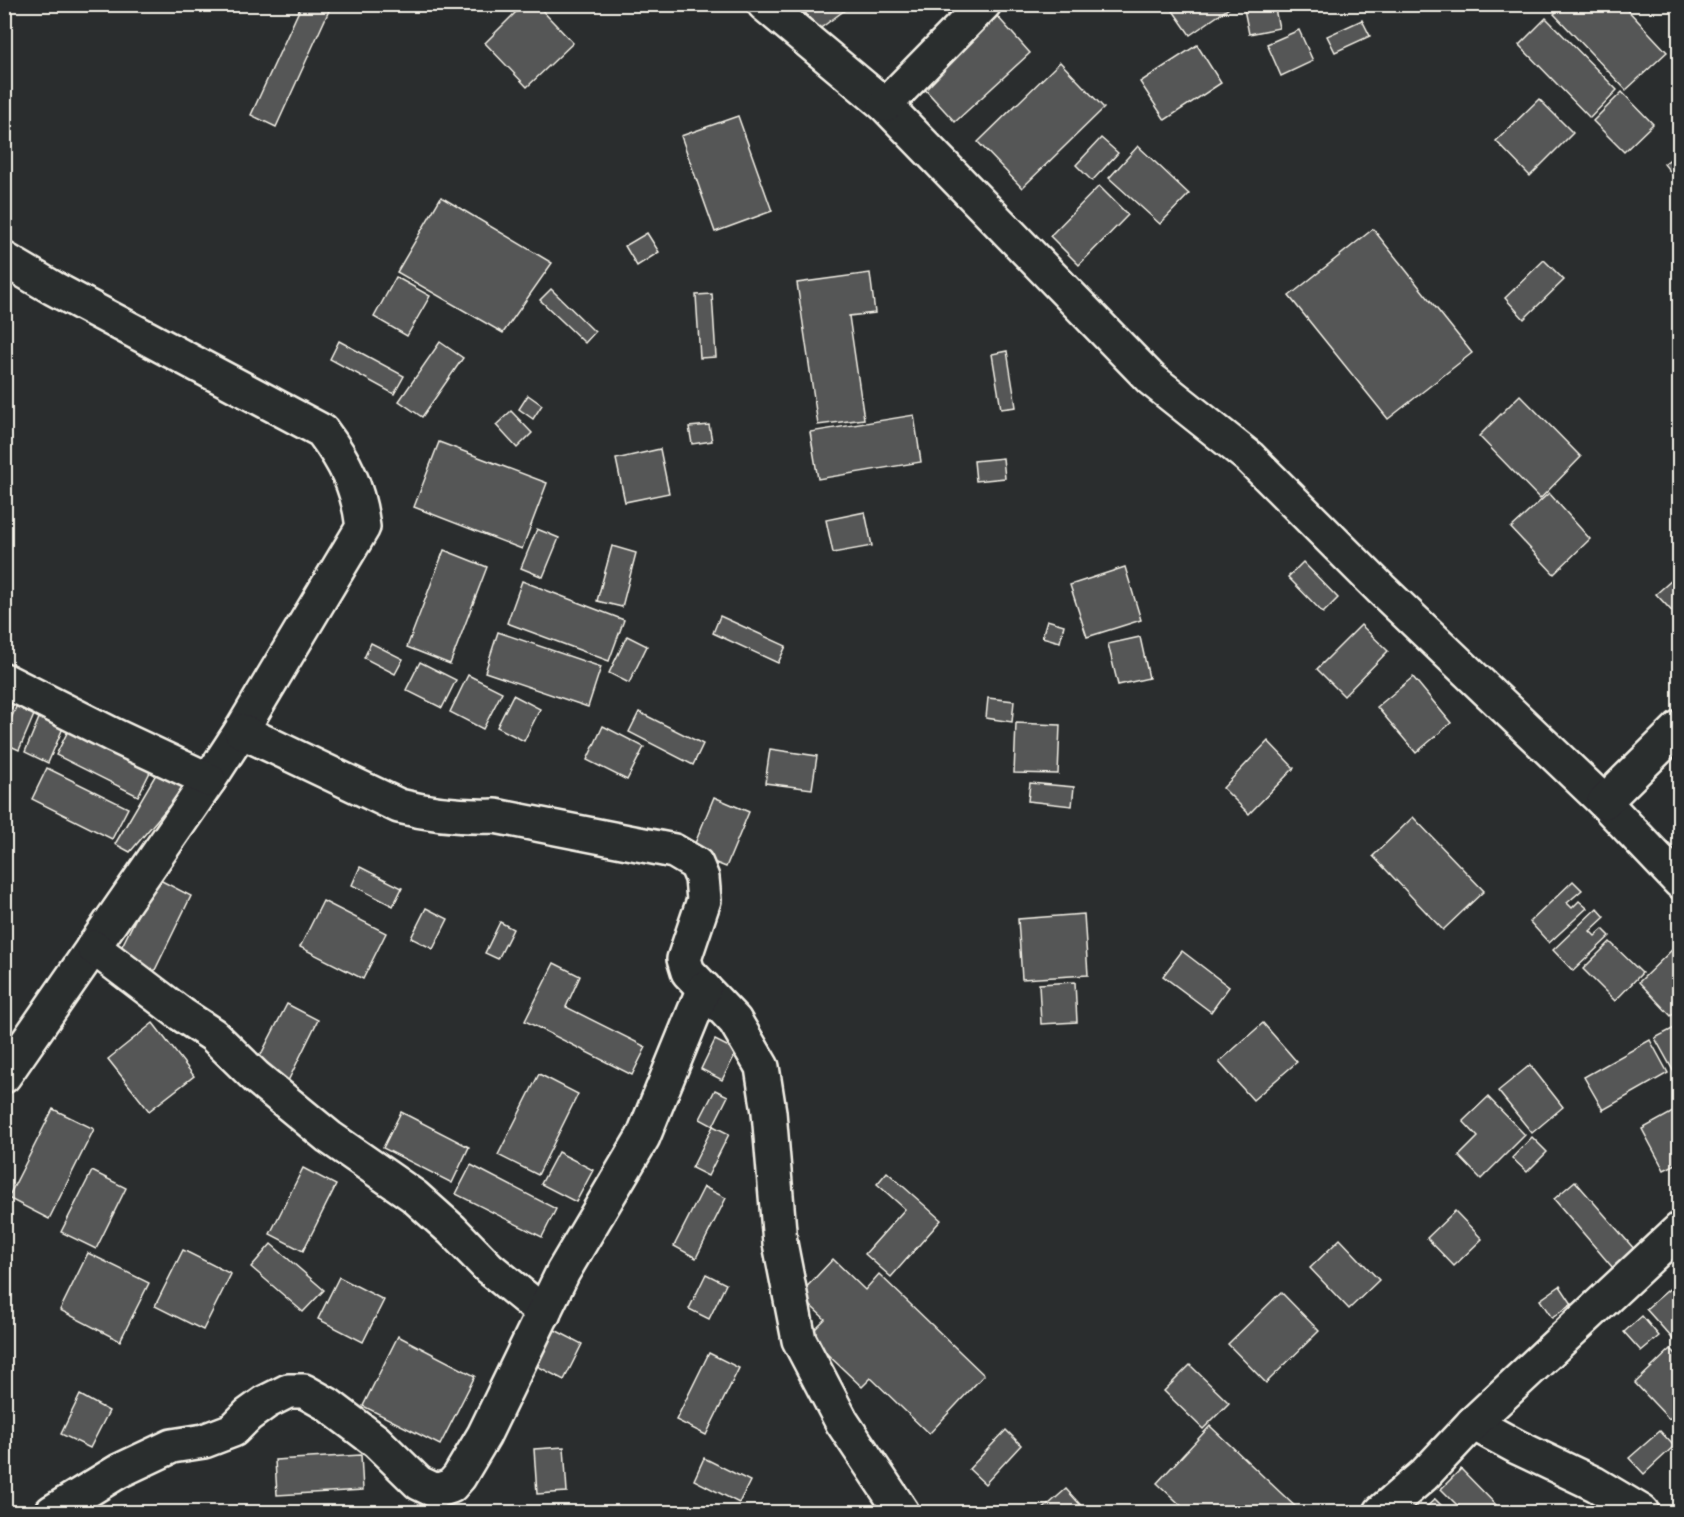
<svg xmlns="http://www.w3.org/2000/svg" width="1684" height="1517" font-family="Caveat,sans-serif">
  <rect width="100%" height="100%" fill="#2a2d2e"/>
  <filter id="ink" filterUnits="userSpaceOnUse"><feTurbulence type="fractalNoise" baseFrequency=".0167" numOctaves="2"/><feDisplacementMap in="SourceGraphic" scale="12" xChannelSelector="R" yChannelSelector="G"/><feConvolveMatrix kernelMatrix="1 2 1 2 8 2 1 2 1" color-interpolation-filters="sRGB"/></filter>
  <g filter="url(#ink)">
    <g fill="#555756" stroke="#f4f1e8" stroke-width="1.5">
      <polygon points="302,4 332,4 276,127 251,115"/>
      <polygon points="524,4 536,4 573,43 527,87 485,43"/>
      <polygon points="799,4 853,4 818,30"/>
      <polygon points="1227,4 1229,8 1190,35 1169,5"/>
      <polygon points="1243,4 1274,4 1279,28 1249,34"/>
      <polygon points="1564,4 1622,4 1667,52 1626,90 1554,14"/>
      <polygon points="997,16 1030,53 955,122 921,85"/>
      <polygon points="1546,18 1617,90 1590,118 1519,45"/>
      <polygon points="1362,20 1370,36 1335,52 1327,36"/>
      <polygon points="1299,30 1313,61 1281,76 1267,44"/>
      <polygon points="1197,45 1221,83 1165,120 1140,82"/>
      <polygon points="1060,62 1104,108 1022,188 978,142"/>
      <polygon points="1622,92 1653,124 1624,152 1593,121"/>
      <polygon points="1539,99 1573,133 1530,176 1496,141"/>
      <polygon points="738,116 772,211 715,232 681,136"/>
      <polygon points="1101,138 1118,153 1092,181 1076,165"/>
      <polygon points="1138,146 1189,194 1160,224 1109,178"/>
      <polygon points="1680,152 1680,184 1664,164"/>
      <polygon points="1099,186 1128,215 1079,265 1050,236"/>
      <polygon points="441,197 552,263 503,333 397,272"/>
      <polygon points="1373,229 1472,353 1388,419 1289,296"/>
      <polygon points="647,233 659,252 637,266 625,246"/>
      <polygon points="1544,260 1564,280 1524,319 1505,298"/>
      <polygon points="870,273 875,313 849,316 864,419 818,425 797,283"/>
      <polygon points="396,277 430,296 407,336 374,317"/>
      <polygon points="551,289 595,332 585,343 540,300"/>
      <polygon points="712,294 716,357 700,358 696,295"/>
      <polygon points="339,341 404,376 394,394 330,359"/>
      <polygon points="440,342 463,358 422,417 399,401"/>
      <polygon points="1007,351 1016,407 1001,409 992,354"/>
      <polygon points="528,395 542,405 533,419 519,409"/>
      <polygon points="1520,395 1581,457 1540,499 1479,436"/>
      <polygon points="511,411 532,433 517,448 496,425"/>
      <polygon points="914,415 921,462 818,479 810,432"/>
      <polygon points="709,425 712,441 692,444 689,427"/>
      <polygon points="439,442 547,483 522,549 414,507"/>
      <polygon points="660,449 669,493 625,502 616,459"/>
      <polygon points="1003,458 1005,478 976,481 974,461"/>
      <polygon points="1549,493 1590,539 1554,574 1511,528"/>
      <polygon points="865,512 872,546 833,553 826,520"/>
      <polygon points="537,529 559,538 543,577 521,568"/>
      <polygon points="612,546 636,553 622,607 597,601"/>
      <polygon points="444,550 487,567 450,664 407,647"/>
      <polygon points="1303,562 1338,598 1323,613 1288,577"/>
      <polygon points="1125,567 1141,620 1087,637 1070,585"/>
      <polygon points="1680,573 1680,620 1656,594"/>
      <polygon points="522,581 624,620 609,661 507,623"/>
      <polygon points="720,616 786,646 778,663 713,633"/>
      <polygon points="1047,620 1064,625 1060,642 1042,637"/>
      <polygon points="1361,625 1388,651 1344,696 1317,669"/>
      <polygon points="498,632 601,667 588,707 485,672"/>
      <polygon points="627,636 647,646 629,683 609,673"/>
      <polygon points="1140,637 1149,678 1118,685 1108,644"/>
      <polygon points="371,643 403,659 395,674 364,658"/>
      <polygon points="420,662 456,680 442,708 406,690"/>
      <polygon points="468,675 502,692 483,729 450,712"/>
      <polygon points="1413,677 1451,723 1416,753 1377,707"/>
      <polygon points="4,690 17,697 4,723"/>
      <polygon points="513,695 540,709 524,741 497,727"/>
      <polygon points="988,698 1014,701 1012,722 986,718"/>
      <polygon points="19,700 37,708 19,750 4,743 4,735"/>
      <polygon points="42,711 66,721 48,763 25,752"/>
      <polygon points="639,712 703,744 693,765 629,732"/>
      <polygon points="1016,723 1060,725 1058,774 1014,773"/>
      <polygon points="603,726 644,747 627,780 587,760"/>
      <polygon points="70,727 152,768 138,796 56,755"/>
      <polygon points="1268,741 1294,768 1249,814 1223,788"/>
      <polygon points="770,749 817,756 812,789 765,783"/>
      <polygon points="162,764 190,781 130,852 115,844"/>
      <polygon points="47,768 128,808 112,839 32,799"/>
      <polygon points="1030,783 1074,787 1072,806 1028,801"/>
      <polygon points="714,797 749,812 726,867 691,853"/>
      <polygon points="1413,817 1484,891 1443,930 1373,856"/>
      <polygon points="360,867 402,888 393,906 352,885"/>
      <polygon points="156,878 191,896 154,972 118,954"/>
      <polygon points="1573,881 1582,890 1567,903 1572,908 1579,901 1587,908 1549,943 1530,922"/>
      <polygon points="323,901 386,933 363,979 300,947"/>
      <polygon points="426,908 448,919 433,949 411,938"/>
      <polygon points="1597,908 1605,917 1590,931 1595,936 1603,929 1610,936 1573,971 1553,950"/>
      <polygon points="1084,914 1088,975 1022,979 1018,919"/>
      <polygon points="500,922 513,929 498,959 485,953"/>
      <polygon points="1610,942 1642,973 1615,1001 1583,969"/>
      <polygon points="1680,942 1680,1007 1671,1016 1639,982"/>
      <polygon points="1182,951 1229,987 1211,1012 1163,976"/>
      <polygon points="554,963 580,976 566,1007 646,1047 632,1075 525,1021"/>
      <polygon points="1075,982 1077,1022 1041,1024 1039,984"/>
      <polygon points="287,1004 318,1020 287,1083 255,1066"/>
      <polygon points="153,1023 194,1076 149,1111 108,1059"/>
      <polygon points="1263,1023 1297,1062 1253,1100 1219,1062"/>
      <polygon points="1680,1025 1680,1083 1655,1038"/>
      <polygon points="715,1040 737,1051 722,1080 701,1069"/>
      <polygon points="1650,1040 1668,1073 1603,1110 1584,1077"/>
      <polygon points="1530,1065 1563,1107 1532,1133 1498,1091"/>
      <polygon points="539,1074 578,1094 538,1175 498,1155"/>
      <polygon points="715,1090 728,1096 713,1126 700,1119"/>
      <polygon points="1488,1097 1525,1135 1481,1179 1459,1156 1478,1137 1463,1121"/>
      <polygon points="1680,1108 1680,1162 1664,1170 1642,1129"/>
      <polygon points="53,1109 94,1129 49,1219 8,1198"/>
      <polygon points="401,1112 469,1147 452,1183 383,1148"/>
      <polygon points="713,1126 729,1134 708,1176 692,1168"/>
      <polygon points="1532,1137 1547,1152 1527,1172 1512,1158"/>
      <polygon points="558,1152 593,1170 576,1202 541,1184"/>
      <polygon points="471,1165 556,1209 542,1237 456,1194"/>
      <polygon points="303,1168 336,1185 303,1251 270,1234"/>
      <polygon points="92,1171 126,1188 96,1249 61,1232"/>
      <polygon points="887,1172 941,1220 891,1277 865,1254 905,1209 877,1184"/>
      <polygon points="1575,1181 1635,1250 1613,1268 1554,1199"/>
      <polygon points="704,1187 726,1198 696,1258 674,1246"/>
      <polygon points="1455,1211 1482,1239 1454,1266 1427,1238"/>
      <polygon points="1340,1239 1379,1280 1349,1309 1310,1268"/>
      <polygon points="271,1244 324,1290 303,1312 251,1267"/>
      <polygon points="183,1250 231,1274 203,1330 155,1306"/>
      <polygon points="88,1253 149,1283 120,1341 60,1310"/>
      <polygon points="833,1259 865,1290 879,1274 984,1375 929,1434 871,1378 862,1387 808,1336 825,1319 799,1295"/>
      <polygon points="706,1274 726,1284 709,1319 689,1309"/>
      <polygon points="339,1277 384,1300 363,1342 318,1319"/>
      <polygon points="1680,1280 1680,1347 1646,1309"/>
      <polygon points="1560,1286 1572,1304 1552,1318 1540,1300"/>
      <polygon points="1281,1292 1319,1331 1266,1383 1228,1344"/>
      <polygon points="1642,1316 1659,1336 1641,1351 1624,1332"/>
      <polygon points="555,1330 582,1344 564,1380 537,1366"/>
      <polygon points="398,1336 475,1376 440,1445 363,1406"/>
      <polygon points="1671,1349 1680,1358 1680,1409 1669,1419 1635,1383"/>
      <polygon points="709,1353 739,1368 706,1435 676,1420"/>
      <polygon points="1190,1365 1229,1403 1203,1429 1164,1391"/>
      <polygon points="80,1395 109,1411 90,1448 61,1434"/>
      <polygon points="1210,1426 1301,1512 1188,1512 1157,1483"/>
      <polygon points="1006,1430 1021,1445 985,1484 969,1469"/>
      <polygon points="1660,1431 1674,1446 1644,1474 1629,1458"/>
      <polygon points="564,1447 567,1492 537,1494 534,1449"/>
      <polygon points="361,1455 363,1490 277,1495 275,1460"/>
      <polygon points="704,1458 750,1481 739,1503 694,1480"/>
      <polygon points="1461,1469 1503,1512 1464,1512 1441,1489"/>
      <polygon points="1066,1489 1087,1512 1040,1512"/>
      <polygon points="1435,1499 1448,1512 1421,1512"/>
    </g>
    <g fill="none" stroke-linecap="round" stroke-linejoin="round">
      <g stroke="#f4f1e8" stroke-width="38">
        <g id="street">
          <polyline points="764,4 885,105 1151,379 1249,457 1381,589 1604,802 1680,882"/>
          <polyline points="885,105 984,4"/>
          <path d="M4 259 53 288 322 431C346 463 358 487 363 527L241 731 209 780 4 1076"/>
          <polyline points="4,680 113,735 209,780"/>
          <path d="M241 731 399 806C430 814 463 817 495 816L674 851 696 864 702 878 704 900 684 959 688 972 735 1021 762 1067 769 1112 780 1243 799 1340 842 1422 902 1512"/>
          <polyline points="1604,802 1680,727"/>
          <polyline points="93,947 181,1014 213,1035 256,1077 329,1137 414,1196 452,1230 489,1268 544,1313"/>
          <polyline points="1473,1423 1517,1447 1595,1484 1642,1512"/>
          <polyline points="52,1512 119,1471 172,1446 204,1441 233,1430 248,1415 266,1402 288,1391 304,1391 327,1404 376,1441 419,1483 436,1491 451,1486 459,1477 484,1435 563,1272 643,1137 704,988"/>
          <polyline points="1381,1512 1424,1475 1473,1423 1680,1229"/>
        </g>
      </g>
      <use href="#street" stroke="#2a2d2e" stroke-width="33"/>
    </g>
  </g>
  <rect width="1684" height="1517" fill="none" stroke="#2a2d2e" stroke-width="24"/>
  <rect x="12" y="12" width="1660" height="1493" fill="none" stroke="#f4f1e8" stroke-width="2" filter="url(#ink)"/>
</svg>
